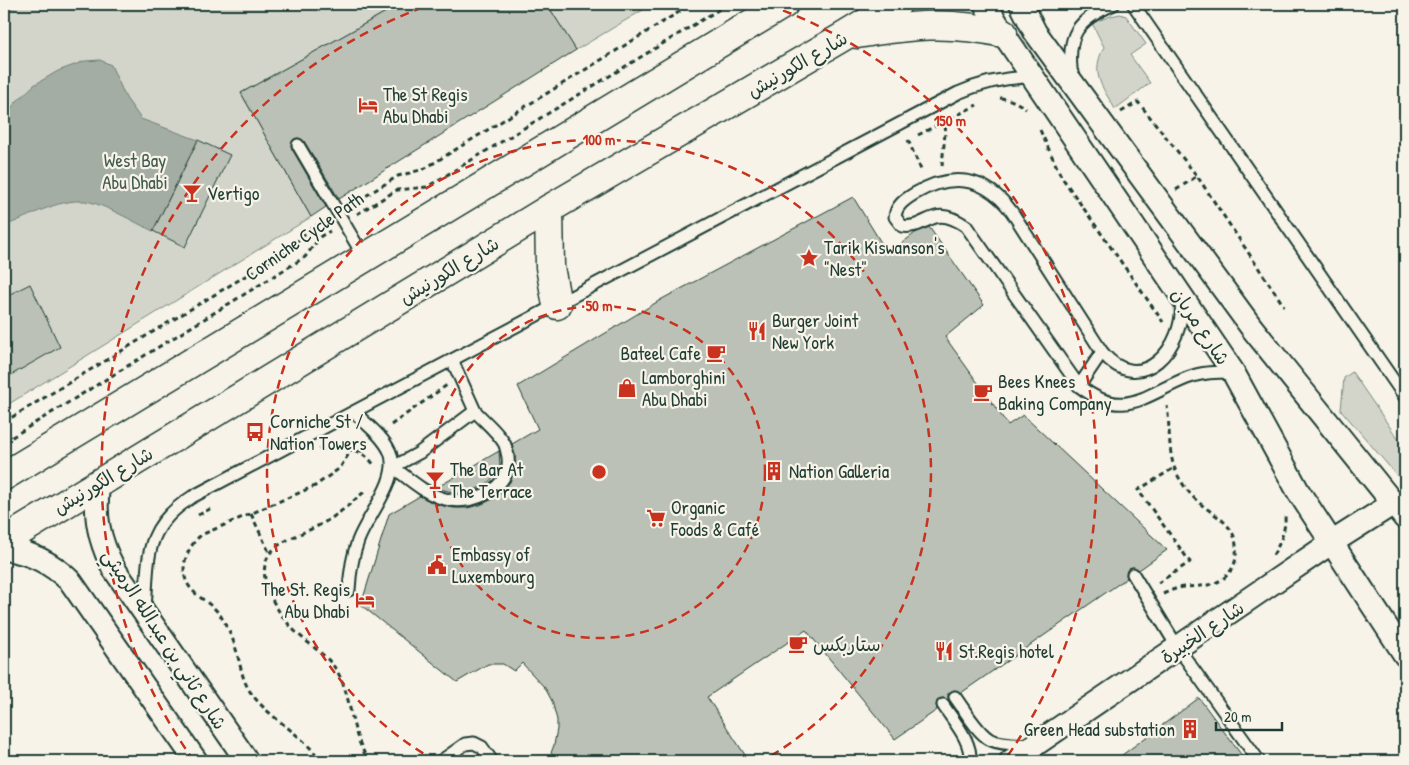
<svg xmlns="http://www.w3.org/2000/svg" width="1409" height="765" font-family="'Patrick Hand','Playpen Sans Arabic',sans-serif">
  <rect width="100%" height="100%" fill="#f7f3e8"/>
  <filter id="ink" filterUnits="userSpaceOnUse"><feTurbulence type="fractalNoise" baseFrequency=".02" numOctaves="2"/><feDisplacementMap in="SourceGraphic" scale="10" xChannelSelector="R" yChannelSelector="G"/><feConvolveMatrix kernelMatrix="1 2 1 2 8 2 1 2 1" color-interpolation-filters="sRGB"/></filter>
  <g filter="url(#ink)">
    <g fill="#d3d5ca" stroke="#79897f">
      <polygon points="21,4 400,4 241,93 311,217 4,407 4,12"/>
      <polygon points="547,4 653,4 576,50"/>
      <path d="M1120 14 1126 16 1146 44 1130 55 1150 83 1115 109C1102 86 1090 74 1104 47L1092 23 1111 16Z"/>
      <polygon points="1352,372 1405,449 1405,485 1341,410 1344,378"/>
    </g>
    <path fill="#a4ada3" stroke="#6f8077" d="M100 60 111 65 126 98 141 119 198 140 153 231C136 223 102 203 85 201 56 199 30 217 4 226V118L16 102 34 85 58 71 85 61Z"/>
    <g fill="#bbc1b6" stroke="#1f3d34">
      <polygon points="400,4 547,4 576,50 339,199 304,141 298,138 294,139 291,145 292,149 326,207 311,217 241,93"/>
      <polygon points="198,140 230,155 185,247 153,231"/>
      <polygon points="853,197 888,254 915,233 929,227 984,305 945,337 1008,425 1023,415 1167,550 1139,570 1133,567 1129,568 1126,574 1127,578 961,693 954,690 948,693 948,700 943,698 938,699 936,705 937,710 895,739 806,630 707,697 749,761 558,761 551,753 554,745 557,729 557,720 552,701 545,688 522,663 514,671 503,664 488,664 457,682 361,605 389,514 420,496 435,504 454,508 467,508 480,505 493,499 502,492 510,482 515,468 515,456 512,444 538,429 518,386 662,299"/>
      <polygon points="30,284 60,347 4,379 4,297"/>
      <polygon points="499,451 500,466 497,474 484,486 466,493 456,493 436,488"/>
      <polygon points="1199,698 1246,761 1114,761"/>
    </g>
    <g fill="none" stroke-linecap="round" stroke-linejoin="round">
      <g stroke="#1f3d34" stroke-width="15">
        <g id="service">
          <polyline points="1133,4 1405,397"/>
          <path d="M1072 77C1066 35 1077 20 1114 4"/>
          <polyline points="298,145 364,257"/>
          <path d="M1181 301C1186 347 1140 399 1102 352L1012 212C985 176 951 172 914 194 904 200 896 206 895 217L902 226C928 230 931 202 966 226L1079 386C1124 421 1144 395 1187 378 1202 372 1217 372 1233 372"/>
          <path d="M452 360 475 411 419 453 393 467C409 479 425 494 445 499 472 507 512 488 508 457 507 453 506 446 504 443 497 431 484 421 475 411"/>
          <polyline points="1079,386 1102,352"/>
          <polyline points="1133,574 1178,648 1259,761"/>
          <path d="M349 590C350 573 352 557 358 541 367 516 401 479 390 452 383 436 366 424 354 412"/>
          <path d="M145 609C149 557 143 528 192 497L958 93C983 82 1006 77 1033 77"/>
          <path d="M955 697C964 709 978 734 991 740 1003 745 1018 744 1031 745"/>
          <path d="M943 705C954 722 972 741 970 761"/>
          <polyline points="441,761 465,744 474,743 482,747 492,761"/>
        </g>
      </g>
      <g stroke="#1f3d34" stroke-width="26">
        <g id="minor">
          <polyline points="985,4 1003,33 1233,372 1298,491 1405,655"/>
          <polyline points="1021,4 1035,32 1252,328 1405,518"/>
          <path d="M99 483C93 514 99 541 114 569L247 761"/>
          <path d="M4 549C31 552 52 563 71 582L196 761"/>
          <polyline points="1011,761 1331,543 1394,503"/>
        </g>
      </g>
      <g stroke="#1f3d34" stroke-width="31">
        <g id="secondary">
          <path d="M857 34C912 25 948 21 1003 33"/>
          <polyline points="549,209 550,267 557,305"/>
          <polyline points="4,476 784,4"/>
          <polyline points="4,541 549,209 846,35 897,4"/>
        </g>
      </g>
      <g stroke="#1f3d34" stroke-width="3" stroke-dasharray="5 4" stroke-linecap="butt">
        <path d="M1000 98C1010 99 1017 102 1026 109"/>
        <polyline points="1121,112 1138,102 1197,176"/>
        <polyline points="1040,130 1061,176 1163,322"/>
        <polyline points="918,135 977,105"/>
        <polyline points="908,140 922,172"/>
        <polyline points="942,166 946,122"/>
        <polyline points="1176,190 1197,176 1284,306"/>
        <polyline points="351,205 398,176 424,169 692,4"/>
        <polyline points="357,214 397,190 427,187 728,4"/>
        <polyline points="4,422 290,249 308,230 325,221"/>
        <polyline points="391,425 447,385"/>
        <polyline points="4,442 305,257 321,236 330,231"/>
        <path d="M319 450C340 447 361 446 374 465"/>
        <polyline points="360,452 367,445"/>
        <path d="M364 492C351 503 339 514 325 522 309 532 279 539 269 555 255 577 276 610 291 627 305 643 325 652 337 671 348 690 350 713 356 733 359 743 364 752 368 761"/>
        <polyline points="251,514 270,554"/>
        <polyline points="198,515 210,509"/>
        <path d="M1273 555C1281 542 1286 529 1285 514"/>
        <polyline points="1158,583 1190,562 1138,490 1174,468"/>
        <path d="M1163 594C1170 591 1176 588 1184 587 1199 586 1212 587 1224 578 1231 572 1236 564 1236 555 1239 522 1213 517 1194 498 1186 489 1179 480 1175 469 1168 453 1170 424 1167 406"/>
        <path d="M317 756C299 732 269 718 251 693 242 680 241 667 237 653 234 641 229 629 222 618 215 606 203 601 194 592 176 575 185 549 201 535L315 486 340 468 351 450"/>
      </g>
      <use href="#service" stroke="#f7f3e8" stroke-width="11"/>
      <use href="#minor" stroke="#f7f3e8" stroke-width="22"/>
      <use href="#secondary" stroke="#f7f3e8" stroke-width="28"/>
    </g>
  </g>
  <g fill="none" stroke="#c8321e" stroke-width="2.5" stroke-dasharray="9 6">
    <circle cx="599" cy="472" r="166"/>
    <path d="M436 761A332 332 0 1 1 762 761"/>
    <path d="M194 761A497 497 0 0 1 429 5M769 5A497 497 0 0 1 1004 761"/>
  </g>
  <defs>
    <g id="hotel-bare" transform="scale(1.5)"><path d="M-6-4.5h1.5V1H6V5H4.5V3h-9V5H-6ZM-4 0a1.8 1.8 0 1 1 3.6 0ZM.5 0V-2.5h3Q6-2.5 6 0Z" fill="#c8321e" stroke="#f7f3e8" stroke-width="2.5" paint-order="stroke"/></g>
    <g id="bar-bare" transform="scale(1.5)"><path d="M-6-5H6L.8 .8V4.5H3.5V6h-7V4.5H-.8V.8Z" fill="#c8321e" stroke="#f7f3e8" stroke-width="2.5" paint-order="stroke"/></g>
    <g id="sight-bare" transform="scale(1.5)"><path d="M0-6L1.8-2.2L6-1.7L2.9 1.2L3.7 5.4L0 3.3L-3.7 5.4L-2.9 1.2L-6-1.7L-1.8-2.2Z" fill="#c8321e" stroke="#f7f3e8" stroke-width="2.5" paint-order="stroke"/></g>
    <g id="restaurant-bare" transform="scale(1.5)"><path d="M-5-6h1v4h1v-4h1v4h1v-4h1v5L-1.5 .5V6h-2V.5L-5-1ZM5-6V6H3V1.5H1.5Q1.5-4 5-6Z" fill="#c8321e" stroke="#f7f3e8" stroke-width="2.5" paint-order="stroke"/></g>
    <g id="cafe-bare" transform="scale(1.5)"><path d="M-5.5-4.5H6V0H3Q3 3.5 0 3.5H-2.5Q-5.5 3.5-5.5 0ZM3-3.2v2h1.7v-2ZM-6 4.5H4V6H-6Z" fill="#c8321e" stroke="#f7f3e8" stroke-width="2.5" paint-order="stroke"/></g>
    <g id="shop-bare" transform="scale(1.5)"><path d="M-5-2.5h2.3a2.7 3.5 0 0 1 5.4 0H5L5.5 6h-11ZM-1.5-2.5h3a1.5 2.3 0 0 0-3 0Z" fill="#c8321e" stroke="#f7f3e8" stroke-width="2.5" paint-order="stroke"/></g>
    <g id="bus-bare" transform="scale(1.5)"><path d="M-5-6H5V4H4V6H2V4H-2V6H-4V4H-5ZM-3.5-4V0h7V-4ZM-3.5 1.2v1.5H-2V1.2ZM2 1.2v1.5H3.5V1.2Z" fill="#c8321e" stroke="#f7f3e8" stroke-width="2.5" paint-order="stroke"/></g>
    <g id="building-bare" transform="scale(1.5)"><path d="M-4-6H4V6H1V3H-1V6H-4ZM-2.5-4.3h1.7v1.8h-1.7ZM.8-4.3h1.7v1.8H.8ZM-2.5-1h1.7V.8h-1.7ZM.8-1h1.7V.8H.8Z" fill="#c8321e" stroke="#f7f3e8" stroke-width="2.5" paint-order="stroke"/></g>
    <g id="supermarket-bare" transform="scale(1.5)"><path d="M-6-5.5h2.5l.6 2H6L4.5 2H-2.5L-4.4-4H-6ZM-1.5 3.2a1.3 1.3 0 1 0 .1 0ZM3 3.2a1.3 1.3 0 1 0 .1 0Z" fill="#c8321e" stroke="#f7f3e8" stroke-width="2.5" paint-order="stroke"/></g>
    <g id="civic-bare" transform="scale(1.5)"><path d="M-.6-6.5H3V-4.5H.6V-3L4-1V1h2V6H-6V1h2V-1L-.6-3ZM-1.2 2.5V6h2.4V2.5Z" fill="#c8321e" stroke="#f7f3e8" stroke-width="2.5" paint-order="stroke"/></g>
  </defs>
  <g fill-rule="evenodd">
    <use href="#hotel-bare" x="368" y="105"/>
    <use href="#bar-bare" x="192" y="193"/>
    <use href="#sight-bare" x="809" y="258"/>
    <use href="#restaurant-bare" x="757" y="331"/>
    <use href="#cafe-bare" x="716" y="353"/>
    <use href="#shop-bare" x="627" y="388"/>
    <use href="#cafe-bare" x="983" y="392"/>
    <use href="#bus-bare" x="255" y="432"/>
    <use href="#building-bare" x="774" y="471"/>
    <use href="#bar-bare" x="435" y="480"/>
    <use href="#supermarket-bare" x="656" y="518"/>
    <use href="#civic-bare" x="437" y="565"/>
    <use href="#hotel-bare" x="365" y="600"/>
    <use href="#cafe-bare" x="798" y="644"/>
    <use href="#restaurant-bare" x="944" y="651"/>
    <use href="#building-bare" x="1190" y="729"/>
  </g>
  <g text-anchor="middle" stroke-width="4.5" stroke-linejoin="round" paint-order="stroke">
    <g font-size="19" fill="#1f3d34" stroke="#f7f3e8">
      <text transform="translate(797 64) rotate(-30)" y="7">شارع الكورنيش</text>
      <text transform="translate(304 236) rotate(-35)" y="7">Corniche Cycle Path</text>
      <text transform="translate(449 270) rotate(-31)" y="7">شارع الكورنيش</text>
      <text transform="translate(1201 326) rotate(56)" y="7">شارع مربان</text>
      <text transform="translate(103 480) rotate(-31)" y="7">شارع الكورنيش</text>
      <text transform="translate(1202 632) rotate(-34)" y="7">شارع الخبيرة</text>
      <text transform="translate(165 639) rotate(57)" y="7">شارع ثاني بن عبدالله الرميثي</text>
    </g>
    <g font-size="19" fill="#1f3d34" stroke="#f7f3e8" text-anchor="start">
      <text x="383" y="101">The St Regis<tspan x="383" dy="22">Abu Dhabi</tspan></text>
      <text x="207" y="200">Vertigo</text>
      <text x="824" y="254">Tarik Kiswanson's<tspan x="824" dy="22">"Nest"</tspan></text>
      <text x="772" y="327">Burger Joint<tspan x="772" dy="22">New York</tspan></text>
      <text x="701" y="360" text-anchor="end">Bateel Cafe</text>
      <text x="642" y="384">Lamborghini<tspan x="642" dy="22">Abu Dhabi</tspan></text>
      <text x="998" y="388">Bees Knees<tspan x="998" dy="22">Baking Company</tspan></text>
      <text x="270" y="428">Corniche St /<tspan x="270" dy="22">Nation Towers</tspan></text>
      <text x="450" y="476">The Bar At<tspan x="450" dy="22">The Terrace</tspan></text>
      <text x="789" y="478">Nation Galleria</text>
      <text x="671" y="514">Organic<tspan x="671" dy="22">Foods &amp; Café</tspan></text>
      <text x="452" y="561">Embassy of<tspan x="452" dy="22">Luxembourg</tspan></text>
      <text x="350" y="596" text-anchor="end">The St. Regis<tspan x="350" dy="22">Abu Dhabi</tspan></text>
      <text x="813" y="651">ستاربكس</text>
      <text x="959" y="658">St.Regis hotel</text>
      <text x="1175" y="736" text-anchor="end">Green Head substation</text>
    </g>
    <g font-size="19" fill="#435b52" stroke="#f7f3e8">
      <text x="135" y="167">West Bay<tspan x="135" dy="22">Abu Dhabi</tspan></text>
    </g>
  </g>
  <circle cx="599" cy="472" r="8" fill="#c8321e" stroke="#f7f3e8" stroke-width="2.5"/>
  <g font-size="15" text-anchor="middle" font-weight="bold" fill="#c8321e" stroke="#f7f3e8" stroke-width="4.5" stroke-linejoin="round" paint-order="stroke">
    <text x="950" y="126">150 m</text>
    <text x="599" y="145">100 m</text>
    <text x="599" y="311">50 m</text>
  </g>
  <rect width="1409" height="765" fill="none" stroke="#f7f3e8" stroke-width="20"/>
  <rect x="10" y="10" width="1389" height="745" fill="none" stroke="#1f3d34" stroke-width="2" filter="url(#ink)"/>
  <path d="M1216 722v8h66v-8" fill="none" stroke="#1f3d34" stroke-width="2.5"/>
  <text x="1224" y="722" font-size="15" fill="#1f3d34" stroke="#f7f3e8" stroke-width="4" paint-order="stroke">20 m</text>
</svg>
